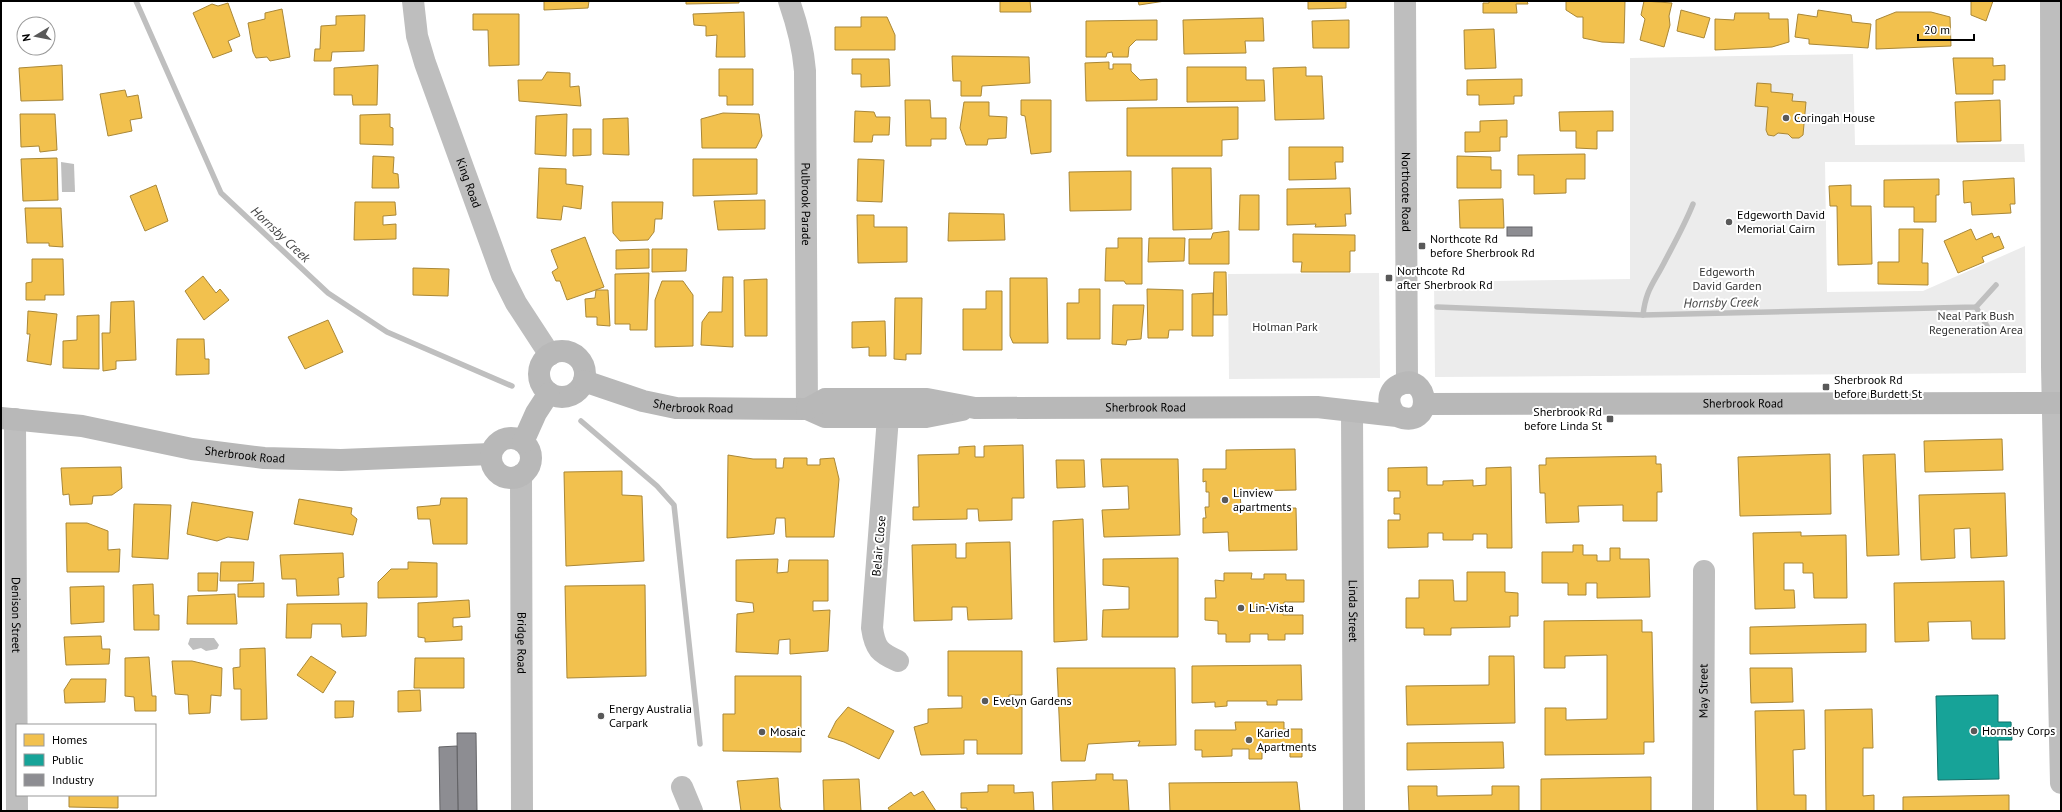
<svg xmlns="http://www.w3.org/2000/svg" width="2062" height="812" font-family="'PT Sans',sans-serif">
  <rect width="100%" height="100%" fill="#fff"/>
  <g fill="#ececec">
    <polygon points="1853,54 1855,145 2024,144 2025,162 1825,162 1827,292 1923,291 2025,246 2026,373 1435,377 1434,282 1630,279 1630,58"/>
    <polygon points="1379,273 1380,378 1229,379 1228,274"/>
  </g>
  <g fill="#bfbfbf">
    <polygon points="61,162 74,164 75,192 62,192"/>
    <polygon points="190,638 214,638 219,645 217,649 206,651 201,648 193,650 188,644"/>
  </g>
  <g fill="#f2c14e" stroke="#a98737">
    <polygon points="544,1 589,1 588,8 544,10"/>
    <polygon points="686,1 739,1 739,3 686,4"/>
    <polygon points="1000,1 1030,1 1031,12 1000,12"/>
    <polygon points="1138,1 1165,1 1139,5"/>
    <polygon points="1308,1 1346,1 1346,8 1308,9"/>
    <polygon points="1489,1 1527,1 1528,4 1516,4 1517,13 1483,13 1483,3 1489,3"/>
    <polygon points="1566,1 1625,1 1624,43 1602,42 1583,38 1583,17 1577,17 1566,10"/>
    <polygon points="1644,1 1672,3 1669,16 1670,25 1664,47 1640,40 1645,19 1641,15"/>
    <polygon points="1971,1 1993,1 1986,21 1971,15"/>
    <polygon points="228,3 240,36 228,41 232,51 213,58 193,13 212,4 218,6"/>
    <polygon points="282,9 290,57 270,61 267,57 256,58 253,52 248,23 265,19 265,13"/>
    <polygon points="1681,10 1710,18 1704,38 1677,31"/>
    <polygon points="1818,10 1851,15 1852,22 1871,24 1868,48 1809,44 1809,39 1795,37 1798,14 1817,17"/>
    <polygon points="744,12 745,57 716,57 717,35 706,36 706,26 694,25 693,14"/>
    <polygon points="1896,12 1931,12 1950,17 1951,46 1876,49 1876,20"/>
    <polygon points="1735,13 1769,13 1769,19 1788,19 1789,42 1772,47 1715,50 1715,19 1734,20"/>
    <polygon points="473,14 519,14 519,65 489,66 488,30 473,30"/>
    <polygon points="365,15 364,51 332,52 331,61 314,61 315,49 320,49 321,26 336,25 336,16"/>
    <polygon points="861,17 887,17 895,35 895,50 835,50 835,27 861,27"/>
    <polygon points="1263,18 1264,41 1245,41 1246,53 1184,54 1183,20"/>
    <polygon points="1157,20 1157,40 1136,40 1129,47 1128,57 1113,57 1112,52 1107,53 1106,57 1086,57 1086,21"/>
    <polygon points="1349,20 1349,48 1313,48 1312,21"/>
    <polygon points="1494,29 1496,68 1465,69 1464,30"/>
    <polygon points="952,56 1029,57 1030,83 982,86 981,96 961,96 961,81 953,81"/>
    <polygon points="1953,58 1993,58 1993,66 2005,65 2005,80 1993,80 1993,94 1956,94"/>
    <polygon points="852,59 889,59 890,86 861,87 861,74 852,74"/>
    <polygon points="1109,62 1109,69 1113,69 1113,64 1131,64 1131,71 1140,80 1157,79 1157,100 1086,101 1085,63"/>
    <polygon points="62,65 63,100 21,101 19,68"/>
    <polygon points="378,65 377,105 353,105 352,95 334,95 334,68"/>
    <polygon points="1187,67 1246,67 1246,80 1264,80 1265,101 1187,102"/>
    <polygon points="1306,67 1306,76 1322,76 1324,119 1275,120 1273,68"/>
    <polygon points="719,69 753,69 753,105 727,105 727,96 719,96"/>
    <polygon points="547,72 570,73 570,87 579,86 581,106 519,101 518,80 542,80"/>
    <polygon points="1522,79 1522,96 1514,96 1514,104 1479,105 1479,95 1467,95 1467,80"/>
    <polygon points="1757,83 1771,84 1771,92 1793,94 1792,101 1806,102 1803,135 1799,138 1792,138 1788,134 1778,133 1774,136 1768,135 1766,130 1768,107 1755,106"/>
    <polygon points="125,90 127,97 138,95 142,118 130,120 132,131 108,136 100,94"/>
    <polygon points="905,100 930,100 931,118 946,118 946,139 931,139 931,146 906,146"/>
    <polygon points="1021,100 1051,100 1051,152 1031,154 1025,116 1021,115"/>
    <polygon points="2000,100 2001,141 1957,142 1955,102"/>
    <polygon points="964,102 989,102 989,116 1007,117 1006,138 988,139 987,145 966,145 960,128"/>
    <polygon points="1238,107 1238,139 1222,140 1222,156 1127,156 1127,108"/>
    <polygon points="855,111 874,112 876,117 890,117 889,135 873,135 872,142 854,142"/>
    <polygon points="1613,111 1613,131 1597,131 1597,149 1576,148 1576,131 1560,131 1559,112"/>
    <polygon points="723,113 759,114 762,136 756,148 702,148 701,119"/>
    <polygon points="20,114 55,114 57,150 40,152 39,146 21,147"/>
    <polygon points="390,114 390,127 393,128 393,145 360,144 360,115"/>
    <polygon points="567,114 566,156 535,154 536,116"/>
    <polygon points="628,118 629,155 603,154 603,119"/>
    <polygon points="1507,120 1507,137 1500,137 1500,151 1465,152 1465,132 1480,132 1480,121"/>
    <polygon points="573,129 591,129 591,155 573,156"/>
    <polygon points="1289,147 1343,147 1343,162 1335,162 1336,179 1289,180"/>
    <polygon points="1585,154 1585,179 1566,179 1566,193 1534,194 1534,175 1518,175 1518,155"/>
    <polygon points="373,156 394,157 393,173 398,174 399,188 372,188"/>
    <polygon points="1457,156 1491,157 1491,170 1501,170 1501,188 1457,188"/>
    <polygon points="57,158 58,200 23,201 21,159"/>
    <polygon points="693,159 757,159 757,194 693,196"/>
    <polygon points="858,159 884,160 882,202 857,201"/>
    <polygon points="539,168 566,169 566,184 583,186 581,209 563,206 561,220 537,218"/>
    <polygon points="1172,168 1211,168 1212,229 1173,230"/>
    <polygon points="1131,171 1131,210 1070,211 1069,172"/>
    <polygon points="2014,178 2015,204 2010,204 2011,213 1972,215 1971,202 1964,203 1963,181"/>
    <polygon points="1939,179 1939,195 1936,195 1936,222 1914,222 1914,207 1884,207 1884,180"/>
    <polygon points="156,185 168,221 145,231 130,196"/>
    <polygon points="1851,185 1851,206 1871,206 1872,264 1838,265 1837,206 1830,206 1829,186"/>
    <polygon points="1350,188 1351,214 1345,214 1346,226 1315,227 1316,224 1287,225 1287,189"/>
    <polygon points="1240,195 1259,195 1259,230 1239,230"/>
    <polygon points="1503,199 1504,228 1460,228 1459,200"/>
    <polygon points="765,200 765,229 718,230 714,201"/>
    <polygon points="355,202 395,202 396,215 383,216 383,225 396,224 396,239 354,240"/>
    <polygon points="612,202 663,202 662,219 655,219 654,232 648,240 620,241 613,233"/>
    <polygon points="25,208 61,208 63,247 49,246 49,243 27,243"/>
    <polygon points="949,213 1004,214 1005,240 948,241"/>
    <polygon points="857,215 874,215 874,227 907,227 907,262 858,263"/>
    <polygon points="1899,229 1923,229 1922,263 1928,263 1928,285 1878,284 1878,262 1899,262"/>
    <polygon points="1971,229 1976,240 1992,233 1994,238 1999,236 2004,248 1982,257 1984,262 1958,273 1944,241"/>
    <polygon points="1229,231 1229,264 1189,264 1189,239 1211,239 1213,233"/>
    <polygon points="1293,234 1355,235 1355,251 1350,251 1350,272 1301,272 1302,262 1293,262"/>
    <polygon points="585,237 604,287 567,300 560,281 556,281 552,272 558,268 551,250"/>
    <polygon points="1118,238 1142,238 1142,284 1126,284 1124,281 1105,281 1106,248 1118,248"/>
    <polygon points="1149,238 1185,238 1184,261 1148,262"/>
    <polygon points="649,249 649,268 616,269 616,250"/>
    <polygon points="652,249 687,249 686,271 652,272"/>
    <polygon points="32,259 63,259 64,295 45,295 45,300 26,300 26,283 32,282"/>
    <polygon points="413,268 449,269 448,296 413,295"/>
    <polygon points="1214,272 1226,272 1227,315 1213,315"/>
    <polygon points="649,273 647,330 630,330 630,324 615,324 615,274"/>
    <polygon points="203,276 216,293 220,289 229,300 204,320 185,291"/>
    <polygon points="723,277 733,277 733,347 701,345 702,322 709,312 722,312"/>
    <polygon points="1010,278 1047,278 1048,343 1013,343 1010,336"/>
    <polygon points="767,279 767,336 745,336 744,280"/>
    <polygon points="662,281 683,281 693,295 693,346 655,347 655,300"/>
    <polygon points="1079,289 1100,289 1100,339 1067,339 1067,303 1079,303"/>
    <polygon points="1147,289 1183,290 1183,330 1169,330 1168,338 1148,338"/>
    <polygon points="596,290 608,290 610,326 597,325 597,317 586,317 585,299 595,298"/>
    <polygon points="986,291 1002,291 1002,350 963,350 963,309 986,309"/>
    <polygon points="1213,293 1213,336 1192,336 1192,294"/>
    <polygon points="895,298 922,298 921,354 906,354 906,360 894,359"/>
    <polygon points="134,301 136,360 116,361 116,369 103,371 102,333 110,333 111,302"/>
    <polygon points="1113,305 1144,305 1141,339 1127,340 1126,345 1112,344"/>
    <polygon points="28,311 57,314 51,365 27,361 30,334 27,334"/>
    <polygon points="99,315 99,369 63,368 63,341 77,340 77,316"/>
    <polygon points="328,320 343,352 305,369 288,337"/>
    <polygon points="885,321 886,356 869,356 869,347 852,348 852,322"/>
    <polygon points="177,339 204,339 205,359 209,359 209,374 176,375"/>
    <polygon points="2002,439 2003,470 1925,472 1924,441"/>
    <polygon points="1023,445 1024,498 1012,498 1012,520 979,521 978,509 967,509 967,519 913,520 913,507 919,507 918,455 959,454 959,447 975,446 975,457 984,457 984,446"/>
    <polygon points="1295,449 1296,490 1240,491 1241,509 1296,508 1297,550 1229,551 1228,532 1203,533 1203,518 1206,518 1205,507 1209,507 1209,492 1206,492 1206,481 1203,482 1203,469 1226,469 1226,450"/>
    <polygon points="1830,454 1831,514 1740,516 1738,457"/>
    <polygon points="1895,454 1899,555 1867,556 1863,455"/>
    <polygon points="728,455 753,459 776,459 776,468 783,468 784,458 807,458 807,465 820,465 820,459 834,458 839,479 834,537 786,537 785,518 776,518 774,534 727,538"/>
    <polygon points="1656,456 1656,464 1661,464 1662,492 1657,492 1657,521 1623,521 1623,505 1578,506 1579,522 1546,523 1545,493 1540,493 1539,465 1546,465 1546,458"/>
    <polygon points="1101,459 1178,459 1180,535 1104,537 1102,510 1129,509 1128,486 1103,487"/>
    <polygon points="1056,460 1084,460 1085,487 1057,488"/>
    <polygon points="121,467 122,488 112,495 93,496 92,504 70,505 69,494 63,495 61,468"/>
    <polygon points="1427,467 1427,485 1443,485 1443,481 1473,480 1473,486 1486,485 1486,468 1511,467 1512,548 1487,548 1487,534 1473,534 1473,540 1443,540 1443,533 1428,533 1428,547 1388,548 1388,520 1400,520 1400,514 1394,514 1394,498 1400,498 1400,491 1388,491 1388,468"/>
    <polygon points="622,471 622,495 642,496 644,561 566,566 564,472"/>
    <polygon points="2005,493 2007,556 1971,558 1970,528 1954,529 1955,558 1921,560 1919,495"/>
    <polygon points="441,498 467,498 467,544 433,544 430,519 418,519 417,507 440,505"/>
    <polygon points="299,499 352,508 351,514 357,519 353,535 294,524"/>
    <polygon points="192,502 253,512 248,540 228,537 217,541 187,534"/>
    <polygon points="134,504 171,505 168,559 132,557"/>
    <polygon points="1083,519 1087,640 1054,642 1053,521"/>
    <polygon points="66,523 87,523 108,531 108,550 120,549 119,572 67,572"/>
    <polygon points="1801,532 1801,536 1846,535 1847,598 1814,598 1813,573 1803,573 1803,563 1784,563 1784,590 1794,590 1795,608 1755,609 1753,533"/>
    <polygon points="1010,542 1012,619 968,620 967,607 952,607 952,620 914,621 912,545 956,544 956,558 966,558 966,543"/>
    <polygon points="1573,545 1583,545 1583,555 1597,555 1597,561 1610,561 1610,548 1620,548 1620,559 1649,559 1650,597 1597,598 1597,583 1586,583 1586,595 1568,595 1568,583 1542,583 1542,552 1573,552"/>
    <polygon points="343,553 344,577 338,578 339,595 297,596 296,579 282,579 280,555"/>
    <polygon points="1178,558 1178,637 1102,637 1103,610 1129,609 1129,587 1103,585 1103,559"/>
    <polygon points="778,559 777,573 788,572 789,560 828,560 828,601 813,601 813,611 830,610 828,651 790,654 790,639 779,640 778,654 736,652 737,614 754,612 753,603 736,601 736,560"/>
    <polygon points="221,562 254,562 253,581 220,581"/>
    <polygon points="408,562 437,563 437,597 378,598 378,582 391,569 408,569"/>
    <polygon points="1467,572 1505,572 1505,592 1518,593 1518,616 1510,616 1510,627 1451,628 1451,635 1424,635 1424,628 1406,628 1406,598 1419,598 1419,580 1453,580 1454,601 1467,601"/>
    <polygon points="198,573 218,573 217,591 198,591"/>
    <polygon points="1224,573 1252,573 1251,579 1264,579 1264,574 1286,574 1286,580 1304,580 1304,602 1284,602 1284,605 1277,605 1277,610 1283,610 1283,615 1303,615 1303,634 1285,634 1285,640 1268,640 1268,634 1250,634 1250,642 1226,642 1226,634 1218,634 1218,621 1205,620 1205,598 1216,598 1215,580 1224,581"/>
    <polygon points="2004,581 2005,639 1972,639 1971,621 1928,622 1929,641 1895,642 1894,583"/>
    <polygon points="264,583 264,597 238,597 238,584"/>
    <polygon points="153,584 154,615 159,615 159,630 134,630 133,585"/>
    <polygon points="645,585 646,676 567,678 565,586"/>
    <polygon points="104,586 104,622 71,624 70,587"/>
    <polygon points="235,594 237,624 187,624 188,596"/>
    <polygon points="469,600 470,617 453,618 453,627 462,626 462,640 425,642 425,638 418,637 418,603"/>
    <polygon points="367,603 366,636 342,637 341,624 312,624 311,638 286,638 287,604"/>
    <polygon points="1642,620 1642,632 1652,632 1654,742 1644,742 1644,754 1545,755 1545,708 1566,708 1566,720 1607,719 1607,655 1565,656 1565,668 1544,668 1544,621"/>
    <polygon points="1866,624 1866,652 1750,654 1750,627"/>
    <polygon points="101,636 102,649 110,649 109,664 66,665 64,637"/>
    <polygon points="265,648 267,719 241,720 241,689 234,689 233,668 240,667 240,649"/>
    <polygon points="948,651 1022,651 1022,695 1009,695 1009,706 1022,707 1022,754 977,754 977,740 964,740 964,754 921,755 914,727 928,723 928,709 962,708 962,696 948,696"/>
    <polygon points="311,656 336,672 323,693 297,675"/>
    <polygon points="1489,656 1514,656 1515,723 1407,725 1406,686 1489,685"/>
    <polygon points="149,657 152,696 156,696 156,711 135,711 134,697 125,696 125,658"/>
    <polygon points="415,658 464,658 464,688 414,688"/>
    <polygon points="172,661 192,661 222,668 221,696 211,695 210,713 189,714 188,695 175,694"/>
    <polygon points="1301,665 1302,700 1277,700 1277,705 1267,705 1267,701 1227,701 1227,706 1215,707 1215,702 1192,703 1192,666"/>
    <polygon points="1057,668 1175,668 1176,745 1138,746 1140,741 1088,744 1085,761 1061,761"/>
    <polygon points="1750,668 1792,668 1793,702 1751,703"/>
    <polygon points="735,676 801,676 801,752 723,751 723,714 735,714"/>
    <polygon points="71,679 106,679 105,702 65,703 64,690"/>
    <polygon points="420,690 421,711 398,712 398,691"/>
    <polygon points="335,701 354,701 353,717 335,718"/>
    <polygon points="848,707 894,731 879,759 844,742 828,737 836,721"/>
    <polygon points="1872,709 1873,748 1863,748 1863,796 1874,795 1874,811 1826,811 1825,710"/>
    <polygon points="1804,710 1805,749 1793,750 1794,795 1806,795 1806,811 1757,811 1755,711"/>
    <polygon points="1235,722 1284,722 1284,729 1302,729 1302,757 1290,757 1290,749 1262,749 1262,759 1249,759 1249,749 1232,749 1232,756 1202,757 1202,750 1195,750 1195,730 1236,730"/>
    <polygon points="1503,742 1504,768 1407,770 1407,743"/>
    <polygon points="1096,774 1113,774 1113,780 1127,780 1129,811 1053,811 1052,782 1096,780"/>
    <polygon points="1651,777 1651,811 1541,811 1541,779"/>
    <polygon points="778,778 780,807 782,811 741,811 737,781"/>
    <polygon points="859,779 861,811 824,811 823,780"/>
    <polygon points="1297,782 1300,811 1170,811 1169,783"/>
    <polygon points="988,785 1014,785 1014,793 1033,792 1034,811 967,811 967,808 961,808 961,793 988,792"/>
    <polygon points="1408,786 1437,786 1437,796 1492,795 1492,786 1519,786 1519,811 1409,811"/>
    <polygon points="923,791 936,811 890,811 888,808 911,792 914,796"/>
    <polygon points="69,795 118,795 118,808 69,807"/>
    <polygon points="2009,795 2009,811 1903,811 1903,797"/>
  </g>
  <polygon fill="#17a398" stroke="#10726a" points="1998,695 1998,722 2011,722 2012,740 1998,740 1999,779 1938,780 1936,696"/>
  <g fill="#8d8d92" stroke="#636366">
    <rect x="1507" y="227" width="25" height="9"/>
    <polygon points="457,733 476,733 477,811 458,811"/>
    <polygon points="457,746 458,811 440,811 439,747"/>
  </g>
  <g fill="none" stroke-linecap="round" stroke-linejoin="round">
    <g stroke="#bfbfbf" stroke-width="5.5">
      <polyline points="136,1 221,193 328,293 387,332 512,386"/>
      <polyline points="1437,307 1643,315 1976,307 1996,285"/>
      <polyline points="1976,307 1991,333"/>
      <path d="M1643 315C1646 289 1654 283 1665 261 1675 242 1685 224 1693 204"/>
      <polyline points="581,421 657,486 674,505 700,744"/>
    </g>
    <g stroke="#bebebe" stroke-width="22">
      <path id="s1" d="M413 1 417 36 425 63 502 275 516 303 550 355"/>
      <path id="s2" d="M789 1C797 24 803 46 805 71L807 409"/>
      <path id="s3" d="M1405 1 1407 383"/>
      <polyline points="2051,1 2052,367 2061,783"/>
      <path id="s4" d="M1352 412 1354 811"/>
      <path d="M888 417 872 628C875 649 880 653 898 661"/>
      <path id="s5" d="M15 419 17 811"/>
      <path id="s6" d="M521 475 522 811"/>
      <polyline points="682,787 692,811"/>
      <path id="s7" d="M1703 811 1704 571"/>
    </g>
    <g stroke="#b8b8b8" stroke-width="22">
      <circle cx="562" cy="374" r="23"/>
      <path id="s8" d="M584 381 643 401 676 408 807 409 825 417H926L962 410"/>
      <path id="s9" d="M1425 404 2061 403"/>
      <path id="s10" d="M807 409 825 399H927L975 408 1317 407 1397 416C1436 432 1429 369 1399 385 1386 391 1387 407 1397 416"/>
      <path id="s11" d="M1 418 82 426 192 449 264 458 341 460 491 454"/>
      <circle cx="511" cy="458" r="20"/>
      <polyline points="523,442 536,413 549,393"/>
    </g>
  </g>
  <g fill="#595959" stroke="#fff" stroke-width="1.5">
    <circle cx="1786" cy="118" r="4"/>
    <circle cx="1729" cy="222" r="4"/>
    <rect x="1418" y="242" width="8" height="8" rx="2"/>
    <rect x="1385" y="274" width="8" height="8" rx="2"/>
    <rect x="1822" y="383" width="8" height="8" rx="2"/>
    <rect x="1606" y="415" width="8" height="8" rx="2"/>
    <circle cx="1225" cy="500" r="4"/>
    <circle cx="1241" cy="608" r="4"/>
    <circle cx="985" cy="701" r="4"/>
    <circle cx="601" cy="716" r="4"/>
    <circle cx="1974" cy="731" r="4"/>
    <circle cx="762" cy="732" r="4"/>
    <circle cx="1249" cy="740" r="4"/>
  </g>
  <g text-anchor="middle" stroke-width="4" stroke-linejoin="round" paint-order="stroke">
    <g font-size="12" fill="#000" stroke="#fff" text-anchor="start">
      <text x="1794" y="122">Coringah House</text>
      <text x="1737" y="219">Edgeworth David<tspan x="1737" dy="14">Memorial Cairn</tspan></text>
      <text x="1430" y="243">Northcote Rd<tspan x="1430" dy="14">before Sherbrook Rd</tspan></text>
      <text x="1397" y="275">Northcote Rd<tspan x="1397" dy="14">after Sherbrook Rd</tspan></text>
      <text x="1834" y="384">Sherbrook Rd<tspan x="1834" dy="14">before Burdett St</tspan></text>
      <text x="1602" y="416" text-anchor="end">Sherbrook Rd<tspan x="1602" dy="14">before Linda St</tspan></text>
      <text x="1233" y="497">Linview<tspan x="1233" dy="14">apartments</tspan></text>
      <text x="1249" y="612">Lin-Vista</text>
      <text x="993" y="705">Evelyn Gardens</text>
      <text x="609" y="713">Energy Australia<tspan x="609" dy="14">Carpark</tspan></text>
      <text x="1982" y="735">Hornsby Corps</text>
      <text x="770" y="736">Mosaic</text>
      <text x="1257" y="737">Karied<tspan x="1257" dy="14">Apartments</tspan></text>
    </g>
    <g font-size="12" fill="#000" stroke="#fff">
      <text dy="4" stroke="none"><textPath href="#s1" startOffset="191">King Road</textPath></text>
      <text dy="4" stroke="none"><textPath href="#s3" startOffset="191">Northcote Road</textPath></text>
      <text dy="4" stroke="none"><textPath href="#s2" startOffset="205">Pulbrook Parade</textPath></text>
      <text dy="4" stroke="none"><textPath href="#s9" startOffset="318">Sherbrook Road</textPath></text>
      <text dy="4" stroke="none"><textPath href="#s8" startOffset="113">Sherbrook Road</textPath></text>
      <text dy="4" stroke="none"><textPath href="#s10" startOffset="342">Sherbrook Road</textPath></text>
      <text dy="4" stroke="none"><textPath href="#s11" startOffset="247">Sherbrook Road</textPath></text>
      <text transform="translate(879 546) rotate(-85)" y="4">Belair Close</text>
      <text dy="4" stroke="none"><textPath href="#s4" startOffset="199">Linda Street</textPath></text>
      <text dy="4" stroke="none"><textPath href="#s5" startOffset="196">Denison Street</textPath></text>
      <text dy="4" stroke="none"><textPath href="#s6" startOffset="168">Bridge Road</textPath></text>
      <text dy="4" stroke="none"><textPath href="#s7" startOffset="120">May Street</textPath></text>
    </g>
    <g font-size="12" fill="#333" stroke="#fff">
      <text x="1727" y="276">Edgeworth<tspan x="1727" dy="14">David Garden</tspan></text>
      <text x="1976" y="320">Neal Park Bush<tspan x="1976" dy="14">Regeneration Area</tspan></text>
      <text x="1285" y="331">Holman Park</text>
    </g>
    <g font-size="13" font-style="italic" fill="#444" stroke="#fff">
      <text transform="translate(281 234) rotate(43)" y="5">Hornsby Creek</text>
      <text transform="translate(1721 302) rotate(-1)" y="5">Hornsby Creek</text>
    </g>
  </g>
  <rect width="2062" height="812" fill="none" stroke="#000000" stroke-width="4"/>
  <rect x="16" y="724" width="140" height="72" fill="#ffffff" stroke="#999999"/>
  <rect x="24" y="734" width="20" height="12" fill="#f2c14e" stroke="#999999"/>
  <text x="52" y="744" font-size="12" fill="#000000">Homes</text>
  <rect x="24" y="754" width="20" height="12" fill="#17a398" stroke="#999999"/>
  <text x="52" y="764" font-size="12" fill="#000000">Public</text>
  <rect x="24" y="774" width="20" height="12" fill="#8d8d92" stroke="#999999"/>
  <text x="52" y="784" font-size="12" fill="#000000">Industry</text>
  <g transform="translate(36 36) rotate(260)"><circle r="19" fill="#ffffff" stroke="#999999"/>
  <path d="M0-3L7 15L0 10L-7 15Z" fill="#595959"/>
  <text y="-6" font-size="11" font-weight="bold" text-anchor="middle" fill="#000000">N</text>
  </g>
  <path d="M1918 34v6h56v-6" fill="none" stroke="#000000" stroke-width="2"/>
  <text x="1924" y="34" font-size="12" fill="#000000" stroke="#ffffff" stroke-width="3" paint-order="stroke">20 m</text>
</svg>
